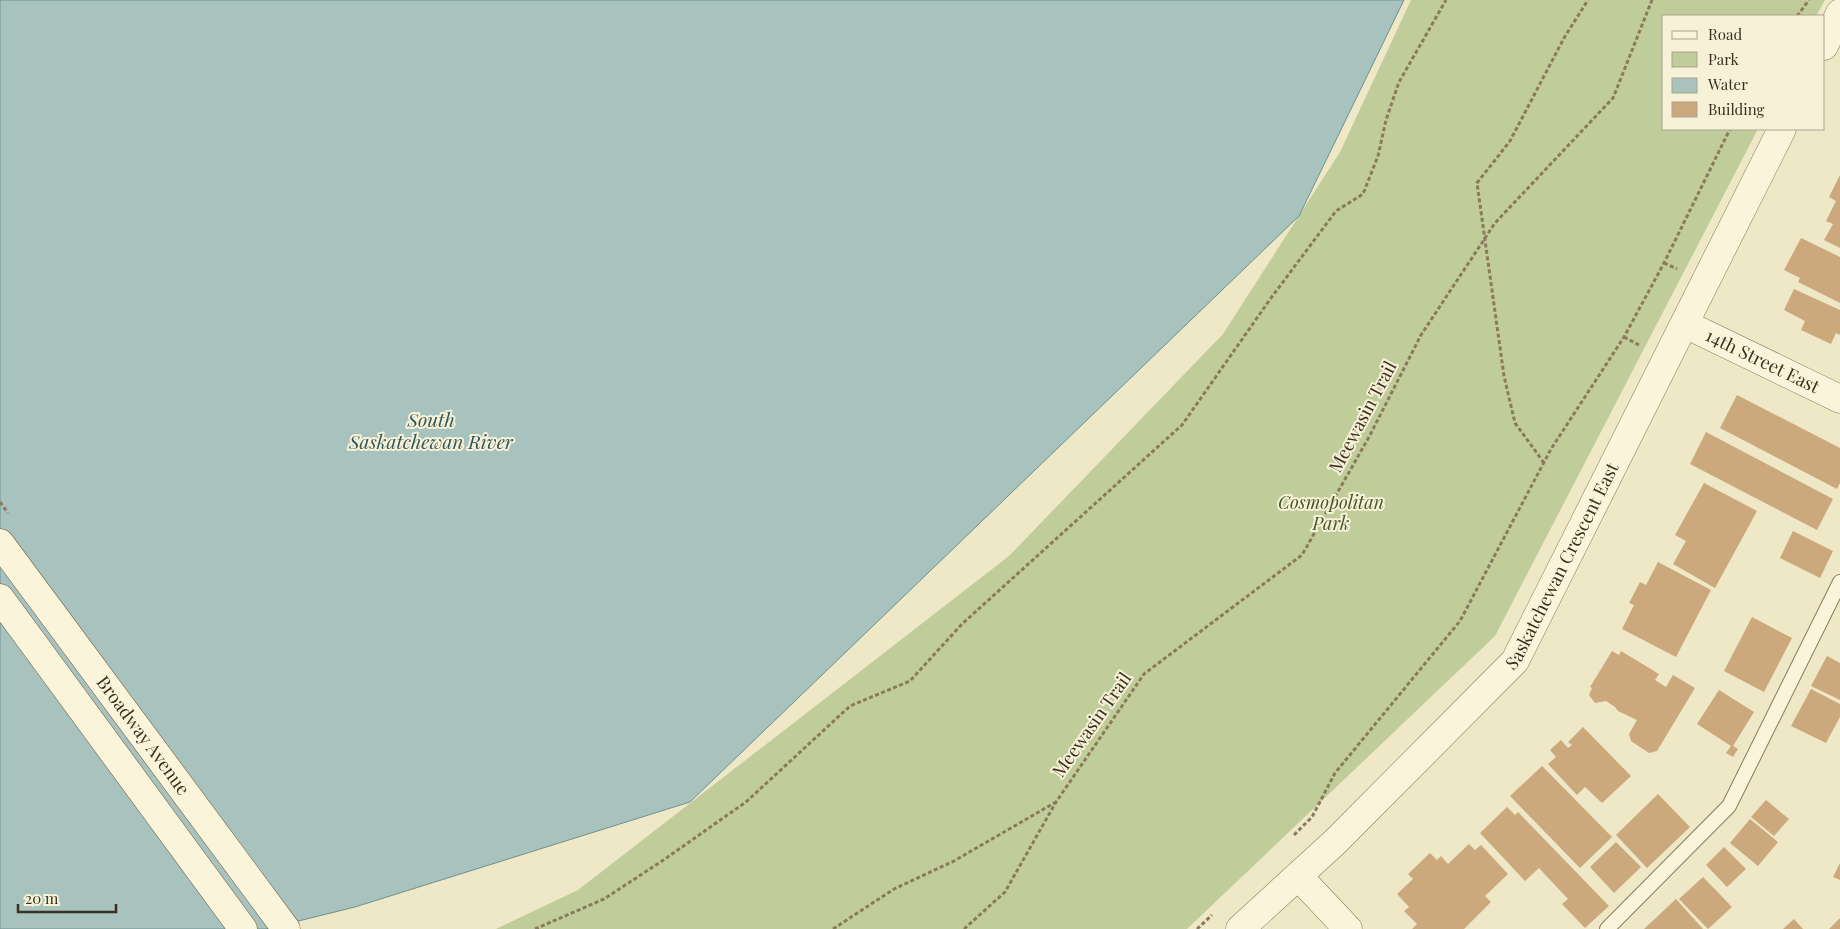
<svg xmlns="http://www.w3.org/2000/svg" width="1840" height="929" font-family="'Playfair Display',serif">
  <rect width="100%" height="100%" fill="#eee8c7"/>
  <polygon fill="#c0cd9b" points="1411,0 1825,0 1816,16 1664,16 1664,129 1758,129 1495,636 1187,929 496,929 578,890 1009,556 1223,334 1340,152"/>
  <polygon fill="#a8c2be" stroke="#6e918d" points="0,0 1404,0 1299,216 690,802 355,907 266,929 0,929"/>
  <g fill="#cca87d">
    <polygon points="1840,175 1840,248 1824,240 1833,224 1826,221 1836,201 1829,197"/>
    <polygon points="1801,238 1840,257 1840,303 1798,282 1800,278 1784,270"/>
    <polygon points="1794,289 1840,310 1840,335 1836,333 1831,344 1801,330 1805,321 1784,310"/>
    <polygon points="1737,395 1840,448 1840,483 1837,489 1720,428"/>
    <polygon points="1706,432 1833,499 1817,530 1690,464"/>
    <polygon points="1704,483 1757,511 1715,588 1673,564 1686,541 1675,535"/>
    <polygon points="1793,531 1833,551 1820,578 1780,558"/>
    <polygon points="1658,562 1711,590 1676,657 1622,629 1634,605 1629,603 1640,582 1646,585"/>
    <polygon points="1752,617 1792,638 1764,692 1724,671"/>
    <polygon points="1612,651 1619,655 1621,651 1659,674 1655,680 1666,687 1673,675 1695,688 1657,751 1649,753 1631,741 1629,734 1637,720 1618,711 1615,707 1606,701 1595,703 1589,695 1592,688 1590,687"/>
    <polygon points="1827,656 1840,663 1840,700 1811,686"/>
    <polygon points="1811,689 1840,704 1840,717 1826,743 1791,726"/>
    <polygon points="1719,690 1754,712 1733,746 1738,749 1733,757 1726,753 1731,746 1697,724"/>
    <polygon points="1583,727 1631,776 1602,803 1585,787 1577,795 1548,764 1556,757 1550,750 1561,740 1568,748 1572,745 1568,742"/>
    <polygon points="1542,766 1612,837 1580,868 1510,796"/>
    <polygon points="1658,794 1690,827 1647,868 1616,835"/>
    <polygon points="1766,800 1789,819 1774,836 1751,817"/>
    <polygon points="1507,807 1515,815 1518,812 1609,906 1585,928 1562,904 1568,899 1539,868 1525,881 1480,833"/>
    <polygon points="1750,819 1778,842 1758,866 1730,843"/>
    <polygon points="1616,842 1641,867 1614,893 1590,867"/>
    <polygon points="1469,844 1475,850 1481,845 1508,874 1485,896 1491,902 1464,929 1412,929 1417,924 1404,911 1409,907 1397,894 1413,879 1408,874 1430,853 1437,860 1441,856 1448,864"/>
    <polygon points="1724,847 1746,869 1727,887 1706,865"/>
    <polygon points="1840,863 1840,880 1833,877"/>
    <polygon points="1703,877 1732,907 1708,929 1679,899"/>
    <polygon points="1676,899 1703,929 1644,929"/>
    <polygon points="1840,918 1840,929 1829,929"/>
    <polygon points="1794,919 1803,929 1783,929"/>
  </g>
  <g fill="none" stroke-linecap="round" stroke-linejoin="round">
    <g stroke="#8a7a5c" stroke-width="16">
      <polyline id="service" points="1607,929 1729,806 1840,582"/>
    </g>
    <g stroke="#8a7a5c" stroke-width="29">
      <g id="minor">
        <polyline points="1824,46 1840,13"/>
        <path id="s1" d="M1685 324 1840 399"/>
        <polyline points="1298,876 1348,929"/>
        <path id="s2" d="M1240 929 1335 842 1515 661 1782 129"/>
      </g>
    </g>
    <g stroke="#6c5b3f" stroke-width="29">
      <g id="secondary">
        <path id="s3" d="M0 543 286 929"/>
        <polyline points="0,598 243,929"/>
      </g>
    </g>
    <g stroke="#8a7a5c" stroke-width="3" stroke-dasharray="4 2.5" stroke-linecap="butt">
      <polyline points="1797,16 1809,0"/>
      <polyline points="1664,263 1677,269"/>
      <polyline points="1624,337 1639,345"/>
      <polyline points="1544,463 1515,423 1504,376 1477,183 1510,141 1564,38 1588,0"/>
      <polyline points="0,502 8,513"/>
      <polyline points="1294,835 1312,817 1335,773 1460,621 1551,449 1624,337 1664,263 1730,129"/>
      <polyline points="535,929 604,899 662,861 746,802 850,706 910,681 962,624 1182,425 1271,298 1336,211 1363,194 1378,156 1386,120 1399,82 1446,0"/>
      <polyline points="833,929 894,889 954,861 1056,802"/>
      <polyline points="964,929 1005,892 1056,802 1144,674 1302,555 1369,437 1421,335 1495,223 1613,98 1652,0"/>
      <polyline points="1197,929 1212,915"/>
    </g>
    <use href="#service" stroke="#f9f4da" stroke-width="14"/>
    <use href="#minor" stroke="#f9f4da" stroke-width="28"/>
    <use href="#secondary" stroke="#f9f4da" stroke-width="28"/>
  </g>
  <g text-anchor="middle" stroke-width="4" stroke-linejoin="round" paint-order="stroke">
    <g font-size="18" fill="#3a3020" stroke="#f6f1d7">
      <text dy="6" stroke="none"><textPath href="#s1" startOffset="86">14th Street East</textPath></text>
      <text transform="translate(1363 417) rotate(-62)" y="6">Meewasin Trail</text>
      <text dy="6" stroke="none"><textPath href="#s2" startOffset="490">Saskatchewan Crescent East</textPath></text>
      <text transform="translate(1092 725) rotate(-55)" y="6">Meewasin Trail</text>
      <text dy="6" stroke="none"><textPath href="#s3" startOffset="240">Broadway Avenue</textPath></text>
    </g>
    <g font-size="18" font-style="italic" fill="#445727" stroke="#f6f1d7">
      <text x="1331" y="509">Cosmopolitan<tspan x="1331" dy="21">Park</tspan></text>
    </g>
    <g font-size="19" font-style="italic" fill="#2f575a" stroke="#f6f1d7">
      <text x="431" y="427">South<tspan x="431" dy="22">Saskatchewan River</tspan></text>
    </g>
  </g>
  <rect x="1662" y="15" width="162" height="115" fill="#f6f1d7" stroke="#aba48e"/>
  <rect x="1672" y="31" width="25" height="8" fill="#f9f4da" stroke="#aba48e"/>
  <text x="1708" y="40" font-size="15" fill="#3a3020">Road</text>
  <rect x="1672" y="52" width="25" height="15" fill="#c0cd9b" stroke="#aba48e"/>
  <text x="1708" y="65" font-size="15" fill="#3a3020">Park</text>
  <rect x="1672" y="78" width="25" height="15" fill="#a8c2be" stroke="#aba48e"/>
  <text x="1708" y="90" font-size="15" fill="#3a3020">Water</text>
  <rect x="1672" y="102" width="25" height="15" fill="#cca87d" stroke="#aba48e"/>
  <text x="1708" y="115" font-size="15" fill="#3a3020">Building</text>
  <path d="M18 904v8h98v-8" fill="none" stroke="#3a3020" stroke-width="2.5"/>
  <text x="25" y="904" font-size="15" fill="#3a3020" stroke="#f6f1d7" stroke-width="4" paint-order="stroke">20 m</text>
</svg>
